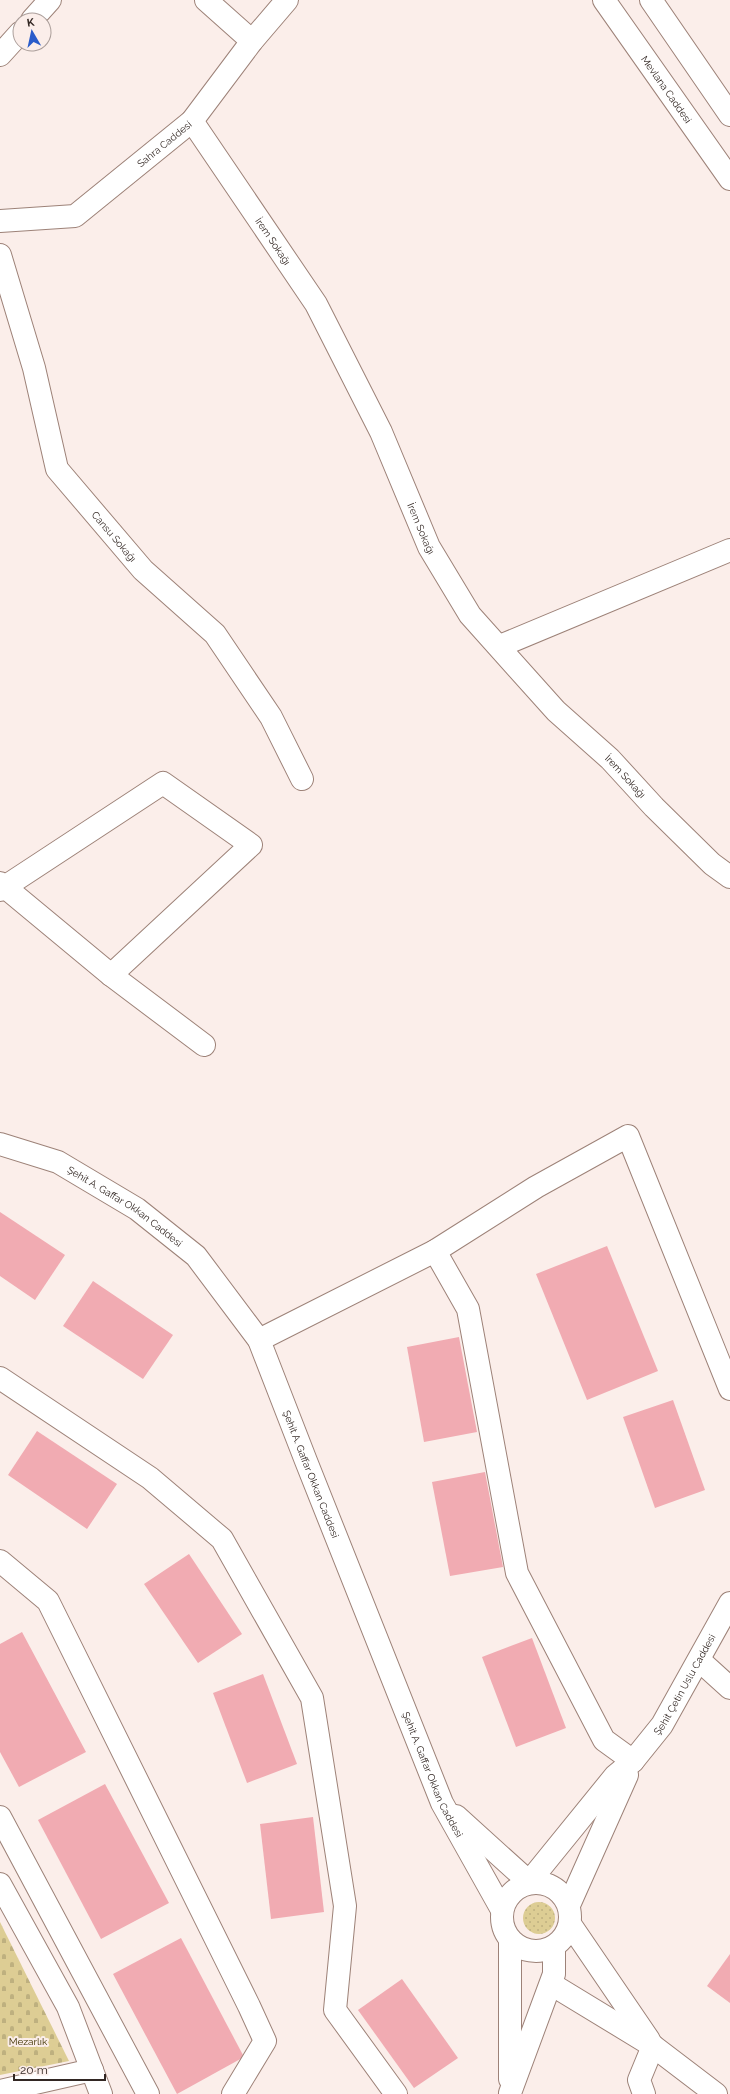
<svg xmlns="http://www.w3.org/2000/svg" width="730" height="2094" font-family="Raleway,sans-serif">
  <defs>
    <pattern id="grass-dots" width="8" height="8" patternUnits="userSpaceOnUse"><rect width="8" height="8" fill="#ddcd94"/><path d="M2 2h.1M6 6h.1" fill="none" stroke="#beb07f" stroke-width="1.8" stroke-linecap="round"/></pattern>
    <pattern id="cemetery-stones" width="16" height="16" patternUnits="userSpaceOnUse"><rect width="16" height="16" fill="#ddcd94"/><path d="M2 7V4a2 2 0 0 1 4 0v3zM10 15v-3a2 2 0 0 1 4 0v3z" fill="#beb07f"/></pattern>
  </defs>
  <rect width="100%" height="100%" fill="#fbeeea"/>
  <circle fill="url(#grass-dots)" cx="539" cy="1918" r="16"/>
  <polygon fill="url(#cemetery-stones)" points="0,1922 69,2061 0,2075"/>
  <g fill="#f1abb2">
    <polygon points="0,1212 65,1255 35,1300 0,1276"/>
    <polygon points="607,1246 658,1371 587,1400 536,1274"/>
    <polygon points="93,1281 173,1335 143,1379 63,1326"/>
    <polygon points="459,1337 477,1432 424,1442 407,1347"/>
    <polygon points="673,1400 705,1490 655,1508 623,1417"/>
    <polygon points="37,1431 117,1484 87,1529 8,1475"/>
    <polygon points="485,1472 503,1567 450,1576 432,1482"/>
    <polygon points="189,1554 242,1634 198,1663 144,1584"/>
    <polygon points="22,1632 86,1752 19,1787 0,1752 0,1644"/>
    <polygon points="532,1638 566,1728 516,1747 482,1657"/>
    <polygon points="263,1674 297,1764 247,1783 213,1693"/>
    <polygon points="105,1784 169,1903 101,1939 38,1820"/>
    <polygon points="313,1817 324,1912 271,1919 260,1824"/>
    <polygon points="181,1938 244,2057 177,2094 113,1974"/>
    <polygon points="730,1954 730,2003 707,1986"/>
    <polygon points="402,1979 458,2058 414,2088 358,2010"/>
  </g>
  <g fill="none" stroke-linecap="round" stroke-linejoin="round">
    <g stroke="#9d8278" stroke-width="24">
      <g id="street">
        <polyline points="206,0 252,41"/>
        <path id="s1" d="M604 0 730 179"/>
        <polyline points="651,0 730,115"/>
        <polyline points="32,20 50,0"/>
        <polyline points="0,55 20,33"/>
        <path id="s2" d="M192 121 316 304 381 432 429 547 470 615 556 711 610 759 654 807 712 864 730 877"/>
        <path id="s3" d="M0 255 34 368 57 469 143 570 215 634 271 717 302 779"/>
        <polyline points="500,646 730,550"/>
        <polyline points="0,883 111,975 204,1045"/>
        <polyline points="0,890 163,783 251,845 111,975"/>
        <path id="s4" d="M0 1144 58 1162 137 1209 196 1256 259 1340 306 1461 442 1803 502 1910"/>
        <polyline points="435,1251 468,1309 517,1573 604,1740 633,1761"/>
        <polyline points="259,1340 435,1251 536,1187 628,1136 730,1389"/>
        <polyline points="0,1378 150,1478 222,1539 312,1698 345,1906 335,2010 396,2094"/>
        <polyline points="0,1561 48,1601 249,2006 265,2041 233,2094"/>
        <polyline points="699,1660 730,1688"/>
        <path id="s5" d="M456 1816 529 1882 615 1776 633 1761 662 1725 730 1603"/>
        <polyline points="0,1817 148,2094"/>
        <circle cx="536" cy="1917" r="34"/>
        <polyline points="0,1884 68,2007 101,2094"/>
        <polyline points="569,1905 627,1775"/>
        <polyline points="570,1924 649,2040"/>
        <polyline points="551,1984 653,2046 716,2094"/>
        <polyline points="510,2079 510,1940"/>
        <polyline points="0,2091 92,2070"/>
        <polyline points="510,2093 554,1974 554,1947"/>
        <polyline points="644,2094 639,2080 653,2046"/>
      </g>
    </g>
    <g stroke="#9d8278" stroke-width="24">
      <g id="secondary">
        <path id="s6" d="M0 221 75 216 192 121 252 41 287 0"/>
      </g>
    </g>
    <use href="#street" stroke="#fff" stroke-width="22"/>
    <use href="#secondary" stroke="#fff" stroke-width="22"/>
  </g>
  <g text-anchor="middle" stroke-width="4" stroke-linejoin="round" paint-order="stroke">
    <g font-size="10" fill="#322723" stroke="#fbeeea">
      <text dy="4" stroke="none"><textPath href="#s1" startOffset="109">Mevlana Caddesi</textPath></text>
      <text dy="4" stroke="none"><textPath href="#s6" startOffset="190">Sahra Caddesi</textPath></text>
      <text dy="4" stroke="none"><textPath href="#s2" startOffset="145">İrem Sokağı</textPath></text>
      <text dy="4" stroke="none"><textPath href="#s2" startOffset="469">İrem Sokağı</textPath></text>
      <text dy="4" stroke="none"><textPath href="#s3" startOffset="310">Cansu Sokağı</textPath></text>
      <text dy="4" stroke="none"><textPath href="#s2" startOffset="793">İrem Sokağı</textPath></text>
      <text dy="4" stroke="none"><textPath href="#s4" startOffset="141">Şehit A. Gaffar Okkan Caddesi</textPath></text>
      <text dy="4" stroke="none"><textPath href="#s4" startOffset="477">Şehit A. Gaffar Okkan Caddesi</textPath></text>
      <text dy="4" stroke="none"><textPath href="#s5" startOffset="351">Şehit Çetin Uslu Caddesi</textPath></text>
      <text dy="4" stroke="none"><textPath href="#s4" startOffset="801">Şehit A. Gaffar Okkan Caddesi</textPath></text>
    </g>
    <g font-size="10" fill="#3f3200" stroke="#fbeeea">
      <text x="28" y="2045">Mezarlık</text>
    </g>
  </g>
  <g transform="translate(32 32) rotate(351)"><circle r="19" fill="#fbeeea" stroke="#ab9e9a"/>
  <path d="M0-3L7 15L0 10L-7 15Z" fill="#2a5cca"/>
  <text y="-6" font-size="11" font-weight="bold" text-anchor="middle" fill="#322723">K</text>
  </g>
  <path d="M14 2074v6h91v-6" fill="none" stroke="#322723" stroke-width="2"/>
  <text x="20" y="2074" font-size="12" fill="#322723" stroke="#fbeeea" stroke-width="3" paint-order="stroke">20 m</text>
</svg>
